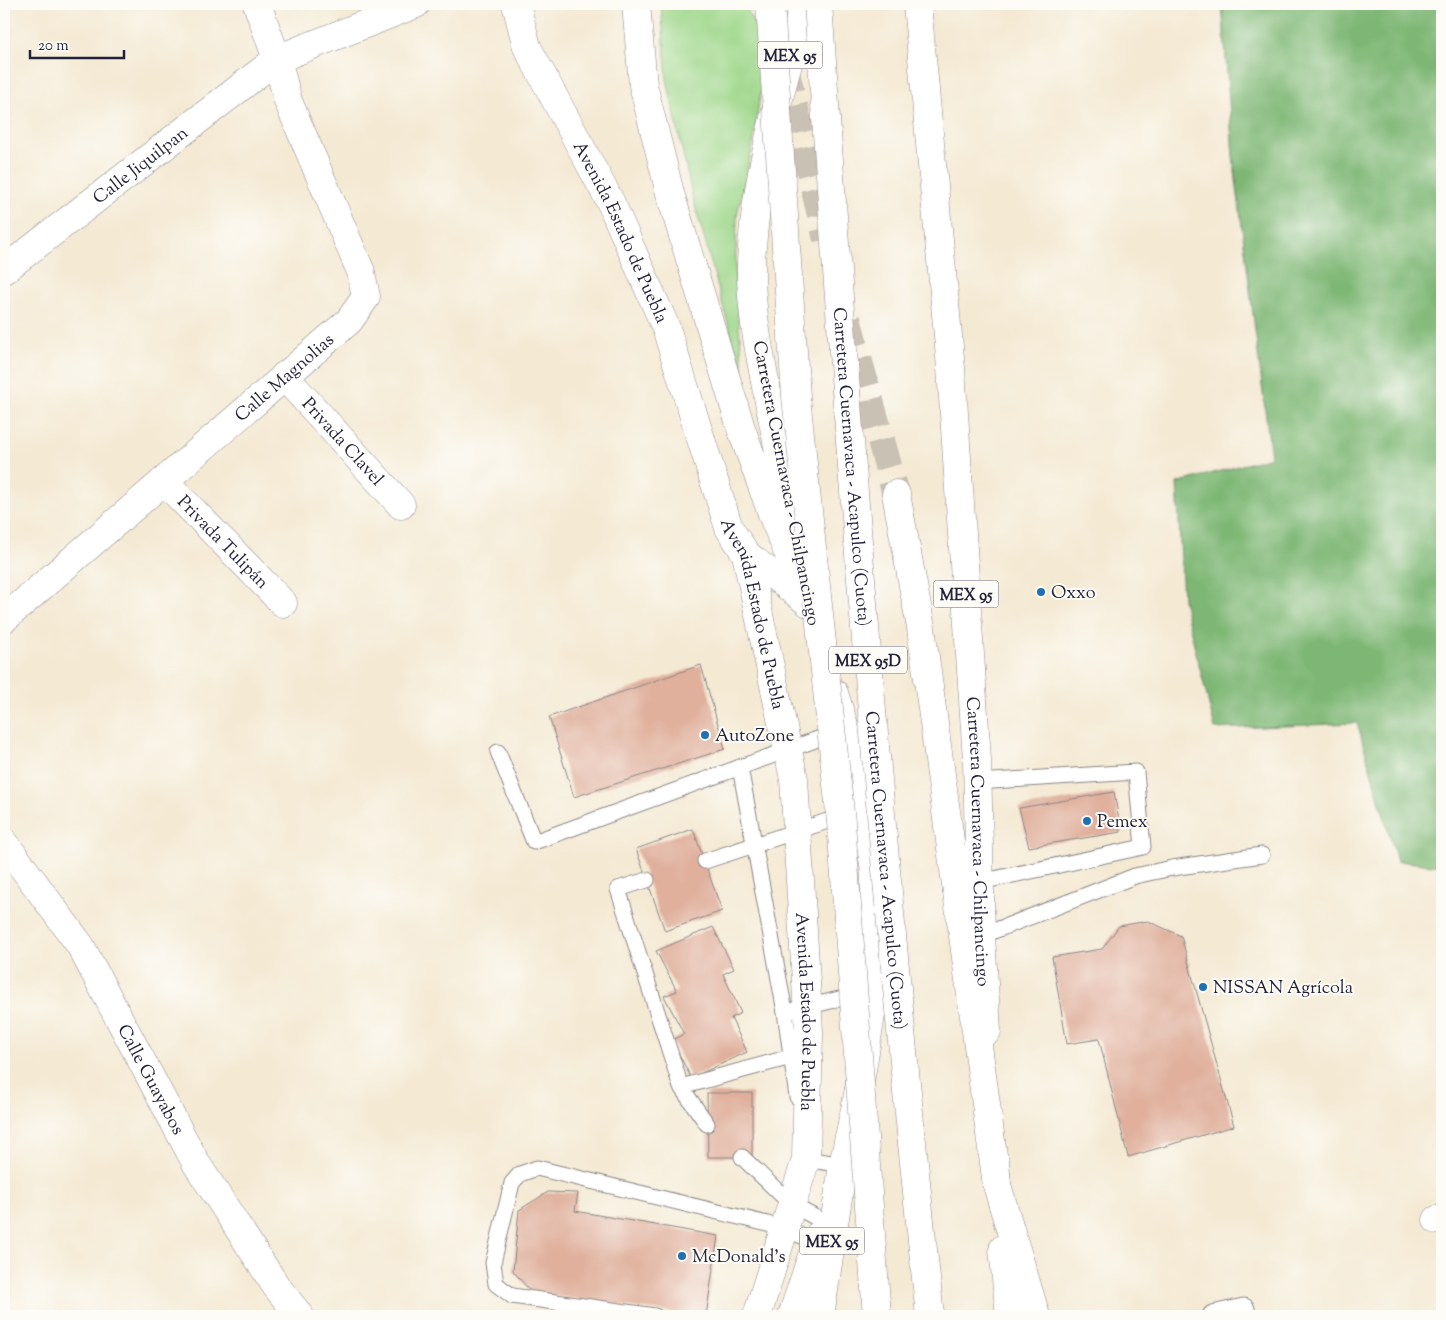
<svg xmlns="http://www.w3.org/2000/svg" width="1446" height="1320" font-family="'Sorts Mill Goudy',serif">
  <rect width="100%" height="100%" fill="#fdfcf7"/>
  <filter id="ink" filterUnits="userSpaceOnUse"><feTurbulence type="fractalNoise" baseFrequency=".02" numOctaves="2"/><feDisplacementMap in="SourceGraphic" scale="10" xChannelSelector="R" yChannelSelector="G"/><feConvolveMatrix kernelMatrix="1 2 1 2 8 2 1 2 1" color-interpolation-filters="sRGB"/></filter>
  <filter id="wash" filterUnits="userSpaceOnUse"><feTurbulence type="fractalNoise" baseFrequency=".0096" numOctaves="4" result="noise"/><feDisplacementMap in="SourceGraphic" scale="20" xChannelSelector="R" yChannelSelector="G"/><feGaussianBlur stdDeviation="1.12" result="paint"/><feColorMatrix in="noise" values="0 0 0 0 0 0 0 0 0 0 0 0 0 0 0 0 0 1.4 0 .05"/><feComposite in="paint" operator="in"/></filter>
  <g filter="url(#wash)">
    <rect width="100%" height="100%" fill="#f4e9d3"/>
    <polygon fill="#9dd689" stroke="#607c62" points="661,4 745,4 766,53 753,144 737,215 735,282 744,380 692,195 667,80"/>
    <polygon fill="#7eb775" stroke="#506c58" points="1222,4 1442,4 1442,866 1397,861 1357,723 1215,729 1183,600 1177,483 1271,457 1233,156"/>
    <g id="blocks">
      <g fill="#e0b09d">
        <polygon points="701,665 725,749 574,797 549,717"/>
        <polygon points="1114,792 1121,832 1029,847 1019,808"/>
        <polygon points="693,829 722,911 665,931 636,849"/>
        <polygon points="1148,921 1181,936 1234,1126 1128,1157 1099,1039 1067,1044 1052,957 1102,949 1119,926"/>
        <polygon points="713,927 734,969 723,974 741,1013 731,1018 747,1052 691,1078 672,1040 684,1034 664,996 677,991 656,951"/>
        <polygon points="707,1093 752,1093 752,1157 708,1157"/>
        <polygon points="548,1192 578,1193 575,1211 718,1236 706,1316 696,1316 532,1293 513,1271 519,1210"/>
      </g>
    </g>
  </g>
  <g filter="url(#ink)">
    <use href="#blocks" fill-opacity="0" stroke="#8b8687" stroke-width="1"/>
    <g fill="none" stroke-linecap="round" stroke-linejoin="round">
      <g stroke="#cac1b5" stroke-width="28" stroke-dasharray="28 14" stroke-linecap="butt">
        <polyline points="784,65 827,239"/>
        <polyline points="847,319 896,494"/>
      </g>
      <g stroke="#8b8687" stroke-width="17">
        <g id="service">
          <polyline points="498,752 534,842 837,732"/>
          <polyline points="740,767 785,1012 860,994"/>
          <polyline points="978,782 1136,772 1143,847 980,882"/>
          <polyline points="705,861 846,815"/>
          <polyline points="647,880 618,889 681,1087 707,1124"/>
          <polyline points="981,936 1135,876 1172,868 1262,855"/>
          <polyline points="785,1012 797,1097"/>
          <polyline points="681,1087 791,1057"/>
          <polyline points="805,1152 806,1159 843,1165"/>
          <polyline points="742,1157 792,1205 824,1222"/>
          <polyline points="655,1316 512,1296 496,1284 493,1263 512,1183 520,1174 537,1168 784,1228 817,1243"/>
        </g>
      </g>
      <g stroke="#8b8687" stroke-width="23">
        <polyline id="pedestrian" points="1213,1316 1244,1309"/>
      </g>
      <g stroke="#8b8687" stroke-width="29">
        <g id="minor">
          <path id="s1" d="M4 270 277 59 416 4"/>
          <path id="s2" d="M284 376 401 505"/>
          <path id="s3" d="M164 481 283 603"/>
          <path id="s4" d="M4 619 349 321 366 297 361 272 288 101 277 59 257 4"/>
          <path id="s5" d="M4 842 80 945 196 1163 276 1286 300 1316"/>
          <polyline points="1437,1220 1442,1219"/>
        </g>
      </g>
      <g stroke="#8b8687" stroke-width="29">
        <g id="tertiary">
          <path id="s6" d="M516 4 527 47 611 203 666 328 729 528 746 554 794 779 809 1032 806 1159 757 1316"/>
        </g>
      </g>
      <g stroke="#8b8687" stroke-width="29">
        <g id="primary">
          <path id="s7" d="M917 4 951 368 977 760 981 936 987 1031"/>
          <polyline points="746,554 809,603"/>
          <path d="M803 572C792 518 782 465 771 412 761 360 747 301 752 247 758 165 783 84 804 4"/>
          <polyline points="995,1161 997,1185 1036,1316"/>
          <polyline points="1003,1249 1010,1316"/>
          <polyline points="792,1316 819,1235"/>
          <polyline points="820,1316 843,1165 857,1100 871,1015 874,953 875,871 865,809 850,745 834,693"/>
        </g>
      </g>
      <g stroke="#8b8687" stroke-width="29">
        <g id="motorway">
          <polyline points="636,4 643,85 670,193 741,428 774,519 809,603"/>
          <polyline points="896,494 921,628 997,1185"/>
        </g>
      </g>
      <use href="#service" stroke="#fff" stroke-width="15"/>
      <use href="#pedestrian" stroke="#fff" stroke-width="21"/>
      <use href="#minor" stroke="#fff" stroke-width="28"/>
      <use href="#tertiary" stroke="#fff" stroke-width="28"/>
      <use href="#primary" stroke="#fff" stroke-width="28"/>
      <use href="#motorway" stroke="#fff" stroke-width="28"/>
      <g stroke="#8b8687" stroke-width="29" stroke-linecap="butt">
        <g id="motorway-bridge">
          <polyline points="770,4 796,397 841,822 877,1316"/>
          <path id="s8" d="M818 4C848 442 883 880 930 1316"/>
        </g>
      </g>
      <use href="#motorway-bridge" stroke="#fff" stroke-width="28"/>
    </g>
  </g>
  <g fill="#1f6fb2" stroke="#fdfcf7" stroke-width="2">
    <circle cx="1041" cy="592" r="5"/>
    <circle cx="705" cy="735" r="5"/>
    <circle cx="1087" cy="821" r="5"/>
    <circle cx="1203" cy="987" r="5"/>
    <circle cx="682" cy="1256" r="5"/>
  </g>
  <g text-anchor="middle" stroke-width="4" stroke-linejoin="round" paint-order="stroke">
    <g fill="#fdfcf7" stroke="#646373" stroke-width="1">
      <rect x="757.5" y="41.5" width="65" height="27" rx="4"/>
      <rect x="933.5" y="580.5" width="65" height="27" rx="4"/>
      <rect x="829" y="646.5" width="78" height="27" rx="4"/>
      <rect x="799.5" y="1227.5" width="65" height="27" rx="4"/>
    </g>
    <g font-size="16" font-weight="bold" fill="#22223b">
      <text x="790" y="61">MEX 95</text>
      <text x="966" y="600">MEX 95</text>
      <text x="868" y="666">MEX 95D</text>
      <text x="832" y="1247">MEX 95</text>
    </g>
    <g font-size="18" fill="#22223b" stroke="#fdfcf7">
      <text dy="6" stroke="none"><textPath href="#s1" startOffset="172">Calle Jiquilpan</textPath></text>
      <text dy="6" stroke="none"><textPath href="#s6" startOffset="252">Avenida Estado de Puebla</textPath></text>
      <text dy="6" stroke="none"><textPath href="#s4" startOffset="370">Calle Magnolias</textPath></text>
      <text dy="6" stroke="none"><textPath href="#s2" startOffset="88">Privada Clavel</textPath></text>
      <text dy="6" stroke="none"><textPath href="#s8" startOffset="464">Carretera Cuernavaca - Acapulco (Cuota)</textPath></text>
      <text transform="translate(787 483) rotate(79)" y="6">Carretera Cuernavaca - Chilpancingo</text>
      <text dy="6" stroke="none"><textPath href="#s3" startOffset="85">Privada Tulipán</textPath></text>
      <text dy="6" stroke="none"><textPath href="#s6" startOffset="658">Avenida Estado de Puebla</textPath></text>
      <text dy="6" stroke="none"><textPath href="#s7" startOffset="840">Carretera Cuernavaca - Chilpancingo</textPath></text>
      <text dy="6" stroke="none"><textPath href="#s8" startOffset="869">Carretera Cuernavaca - Acapulco (Cuota)</textPath></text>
      <text dy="6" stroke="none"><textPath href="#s6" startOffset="1062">Avenida Estado de Puebla</textPath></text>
      <text dy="6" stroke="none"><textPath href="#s5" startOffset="280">Calle Guayabos</textPath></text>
    </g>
    <g font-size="18" fill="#22223b" stroke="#fdfcf7" text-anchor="start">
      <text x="1051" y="598">Oxxo</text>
      <text x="715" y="741">AutoZone</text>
      <text x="1097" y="827">Pemex</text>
      <text x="1213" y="993">NISSAN Agrícola</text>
      <text x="692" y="1262">McDonald's</text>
    </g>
  </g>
  <rect width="1446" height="1320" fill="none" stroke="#fdfcf7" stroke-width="20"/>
  <path d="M30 50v8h94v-8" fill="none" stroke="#22223b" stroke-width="2.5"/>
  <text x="38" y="50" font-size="15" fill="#22223b" stroke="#fdfcf7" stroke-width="4" paint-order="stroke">20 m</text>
</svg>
